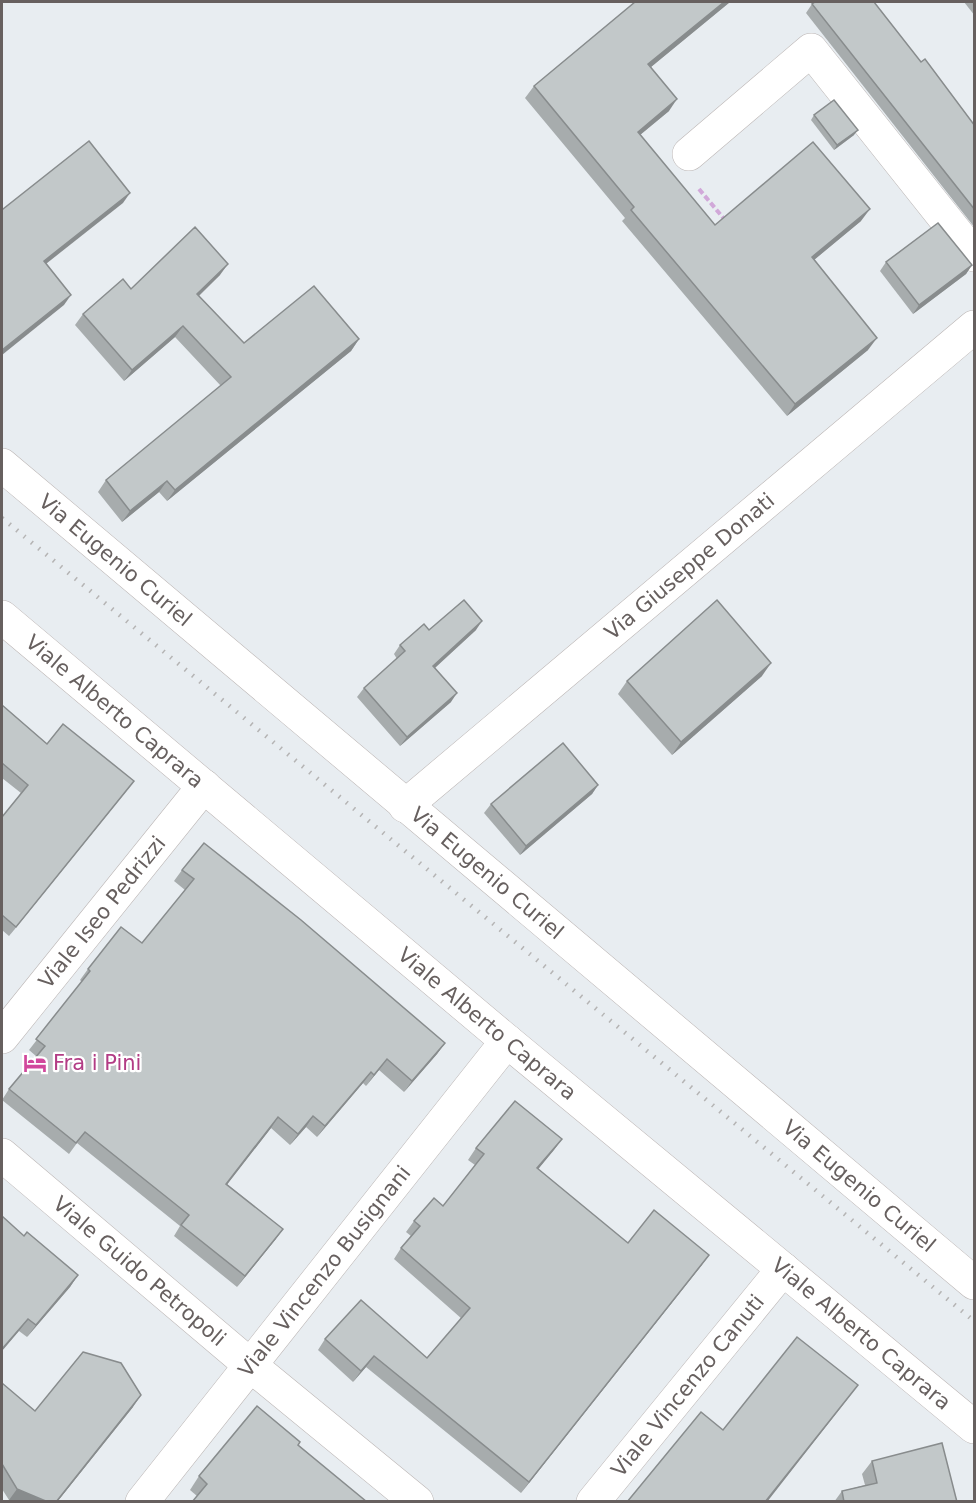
<svg xmlns="http://www.w3.org/2000/svg" width="976" height="1503" font-family="'DejaVu Sans',sans-serif">
  <rect width="100%" height="100%" fill="#e8edf1"/>
  <g fill="none" stroke-linecap="round" stroke-linejoin="round">
    <g stroke="#bcb6b5" stroke-width="34">
      <g id="street">
        <polyline points="689,154 811,50 974,255"/>
        <path id="s1" d="M2 465 974 1283"/>
        <path id="s2" d="M405 806 974 327"/>
        <path id="s3" d="M2 1037 204 786"/>
        <path id="s4" d="M2 1155 250 1365 417 1502"/>
        <path id="s5" d="M142 1502 507 1041"/>
        <path id="s6" d="M593 1502 783 1269"/>
      </g>
    </g>
    <g stroke="#bcb5b4" stroke-width="34">
      <g id="secondary">
        <path id="s7" d="M2 617 507 1041 974 1427"/>
      </g>
    </g>
    <polyline stroke="#d1a8d9" stroke-width="4" stroke-dasharray="6 3" stroke-linecap="butt" points="699,189 725,220"/>
    <use href="#street" stroke="#fff" stroke-width="33"/>
    <use href="#secondary" stroke="#fff" stroke-width="33"/>
    <polyline stroke="#b5b4b4" stroke-width="4.5" stroke-dasharray="1.5 8" stroke-linecap="butt" points="2,518 974,1321"/>
  </g>
  <g fill="#a7acad">
    <polygon points="635,2 730,2 651,67 669,111 640,135 715,225 861,221 814,260 868,350 787,416 622,221 625,218 525,98 534,86"/>
    <polygon points="964,2 975,2 975,16"/>
    <polygon points="812,4 921,62 975,126 975,228 806,13"/>
    <polygon points="814,115 854,135 834,150 811,120"/>
    <polygon points="886,262 972,265 966,274 913,314 880,271"/>
    <polygon points="220,275 199,296 244,343 359,339 351,351 167,501 159,492 122,522 98,492 106,480 221,386 175,337 124,381 75,325 83,314 131,289"/>
    <polygon points="429,630 476,630 435,668 451,702 400,746 357,697 364,688 397,659 394,654 400,645"/>
    <polygon points="762,676 672,755 618,694 627,681"/>
    <polygon points="2,705 47,744 127,790 9,936 2,930 2,817 21,793 2,778"/>
    <polygon points="598,785 592,794 520,855 484,813 491,804"/>
    <polygon points="182,870 445,1043 437,1054 404,1092 379,1070 366,1086 363,1083 317,1137 306,1127 290,1145 271,1128 227,1184 283,1229 275,1240 237,1287 174,1236 180,1226 77,1143 69,1154 2,1100 9,1089 36,1056 29,1050 82,982 80,980 88,969 142,943 185,890 174,881"/>
    <polygon points="562,1139 538,1169 628,1243 709,1255 701,1266 521,1493 366,1367 353,1382 318,1350 325,1339 427,1358 462,1319 394,1259 401,1248 411,1236 406,1232 414,1221 443,1206 475,1165 468,1160 476,1148"/>
    <polygon points="24,1236 78,1275 70,1287 27,1337 19,1331"/>
    <polygon points="2,1383 35,1411 133,1407 57,1502 12,1502 9,1500 2,1489"/>
    <polygon points="300,1442 197,1496 190,1490 199,1476"/>
    <polygon points="872,1461 957,1502 834,1502 842,1491 865,1485 862,1474"/>
  </g>
  <g fill="#888c8d">
    <polygon points="724,2 730,2 640,76 648,64"/>
    <polygon points="677,99 669,111 629,144 638,132"/>
    <polygon points="858,130 854,135 834,150 837,145"/>
    <polygon points="130,193 123,203 37,271 44,261"/>
    <polygon points="870,209 861,221 803,269 812,257"/>
    <polygon points="228,264 220,275 189,305 197,294"/>
    <polygon points="972,265 966,274 913,314 919,305"/>
    <polygon points="71,295 64,305 2,355 2,350"/>
    <polygon points="183,326 175,337 124,381 132,370"/>
    <polygon points="877,338 868,350 787,416 795,404"/>
    <polygon points="359,339 351,351 167,501 175,490"/>
    <polygon points="167,481 159,492 122,522 130,511"/>
    <polygon points="482,621 476,630 427,675 433,666"/>
    <polygon points="771,663 762,676 672,755 681,742"/>
    <polygon points="457,693 451,702 400,746 407,737"/>
    <polygon points="134,781 127,790 9,936 16,927"/>
    <polygon points="598,785 592,794 520,855 526,846"/>
    <polygon points="445,1043 437,1054 404,1092 412,1081"/>
    <polygon points="387,1059 379,1070 366,1086 374,1075"/>
    <polygon points="371,1072 363,1083 317,1137 325,1126"/>
    <polygon points="313,1116 306,1127 290,1145 298,1134"/>
    <polygon points="278,1117 271,1128 219,1195 226,1184"/>
    <polygon points="562,1139 554,1150 530,1179 537,1168"/>
    <polygon points="283,1229 275,1240 237,1287 245,1276"/>
    <polygon points="709,1255 701,1266 521,1493 529,1482"/>
    <polygon points="78,1275 70,1287 27,1337 36,1325"/>
    <polygon points="28,1319 19,1331 2,1351 2,1349"/>
    <polygon points="374,1356 366,1367 353,1382 361,1371"/>
    <polygon points="858,1385 849,1397 767,1502 765,1502"/>
    <polygon points="141,1395 133,1407 57,1502 56,1502"/>
    <polygon points="17,1489 48,1502 12,1502 9,1500"/>
  </g>
  <g fill="#c2c8c9" stroke="#888c8d" stroke-width="1.5">
    <polygon points="635,2 724,2 648,64 677,99 638,132 715,225 813,142 870,209 812,257 877,338 795,404 631,210 634,207 534,86"/>
    <polygon points="815,2 874,2 921,62 925,59 975,126 975,210 812,4"/>
    <polygon points="834,100 858,130 837,145 814,115"/>
    <polygon points="89,141 130,193 44,261 71,295 2,350 2,208 3,209"/>
    <polygon points="938,223 972,265 919,305 886,262"/>
    <polygon points="195,227 228,264 197,294 244,343 314,286 359,339 175,490 167,481 130,511 106,480 231,377 183,326 132,370 83,314 123,279 131,289"/>
    <polygon points="464,600 482,621 433,666 457,693 407,737 364,688 405,651 400,645 424,624 429,630"/>
    <polygon points="717,600 771,663 681,742 627,681"/>
    <polygon points="2,705 47,744 63,724 134,781 16,927 2,915 2,817 28,785 2,763"/>
    <polygon points="563,743 598,785 526,846 491,804"/>
    <polygon points="204,843 301,920 445,1043 412,1081 387,1059 374,1075 371,1072 325,1126 313,1116 298,1134 278,1117 226,1184 283,1229 245,1276 181,1225 189,1215 85,1132 76,1143 9,1089 45,1046 36,1039 90,971 88,969 121,927 142,943 194,879 182,870"/>
    <polygon points="515,1101 562,1139 537,1168 628,1243 654,1210 709,1255 529,1482 374,1356 361,1371 325,1339 361,1300 427,1358 470,1308 401,1248 420,1226 414,1221 434,1198 443,1206 484,1154 476,1148"/>
    <polygon points="2,1216 24,1236 27,1232 78,1275 36,1325 28,1319 2,1349"/>
    <polygon points="797,1337 858,1385 765,1502 627,1502 701,1412 723,1430"/>
    <polygon points="83,1352 121,1363 141,1395 56,1502 48,1502 17,1489 2,1464 2,1383 35,1411"/>
    <polygon points="257,1406 300,1442 298,1445 367,1502 192,1502 207,1484 199,1476"/>
    <polygon points="942,1443 957,1502 844,1502 842,1491 877,1483 872,1461"/>
  </g>
  <defs>
    <g id="hotel-bare" transform="scale(1.8)"><path d="M-6-4.5h1.5V1H6V5H4.5V3h-9V5H-6ZM-4 0a1.8 1.8 0 1 1 3.6 0ZM.5 0V-2.5h3Q6-2.5 6 0Z" fill="#d1479c" stroke="#fff" stroke-width="2.5" paint-order="stroke"/></g>
  </defs>
  <g fill-rule="evenodd">
    <use href="#hotel-bare" x="35" y="1063"/>
  </g>
  <g text-anchor="middle" stroke-width="4.5" stroke-linejoin="round" paint-order="stroke">
    <g font-size="21" fill="#67605f" stroke="#fff">
      <text dy="7" stroke="none"><textPath href="#s1" startOffset="148">Via Eugenio Curiel</textPath></text>
      <text dy="7" stroke="none"><textPath href="#s2" startOffset="372">Via Giuseppe Donati</textPath></text>
      <text dy="7" stroke="none"><textPath href="#s7" startOffset="147">Viale Alberto Caprara</textPath></text>
      <text dy="7" stroke="none"><textPath href="#s1" startOffset="634">Via Eugenio Curiel</textPath></text>
      <text dy="7" stroke="none"><textPath href="#s3" startOffset="160">Viale Iseo Pedrizzi</textPath></text>
      <text dy="7" stroke="none"><textPath href="#s7" startOffset="633">Viale Alberto Caprara</textPath></text>
      <text dy="7" stroke="none"><textPath href="#s1" startOffset="1120">Via Eugenio Curiel</textPath></text>
      <text dy="7" stroke="none"><textPath href="#s5" startOffset="294">Viale Vincenzo Busignani</textPath></text>
      <text dy="7" stroke="none"><textPath href="#s4" startOffset="180">Viale Guido Petropoli</textPath></text>
      <text dy="7" stroke="none"><textPath href="#s7" startOffset="1119">Viale Alberto Caprara</textPath></text>
      <text dy="7" stroke="none"><textPath href="#s6" startOffset="150">Viale Vincenzo Canuti</textPath></text>
    </g>
    <g font-size="21" fill="#b23c85" stroke="#fff" text-anchor="start">
      <text x="53" y="1070">Fra i Pini</text>
    </g>
  </g>
  <rect width="976" height="1503" fill="none" stroke="#67605f" stroke-width="6"/>
</svg>
